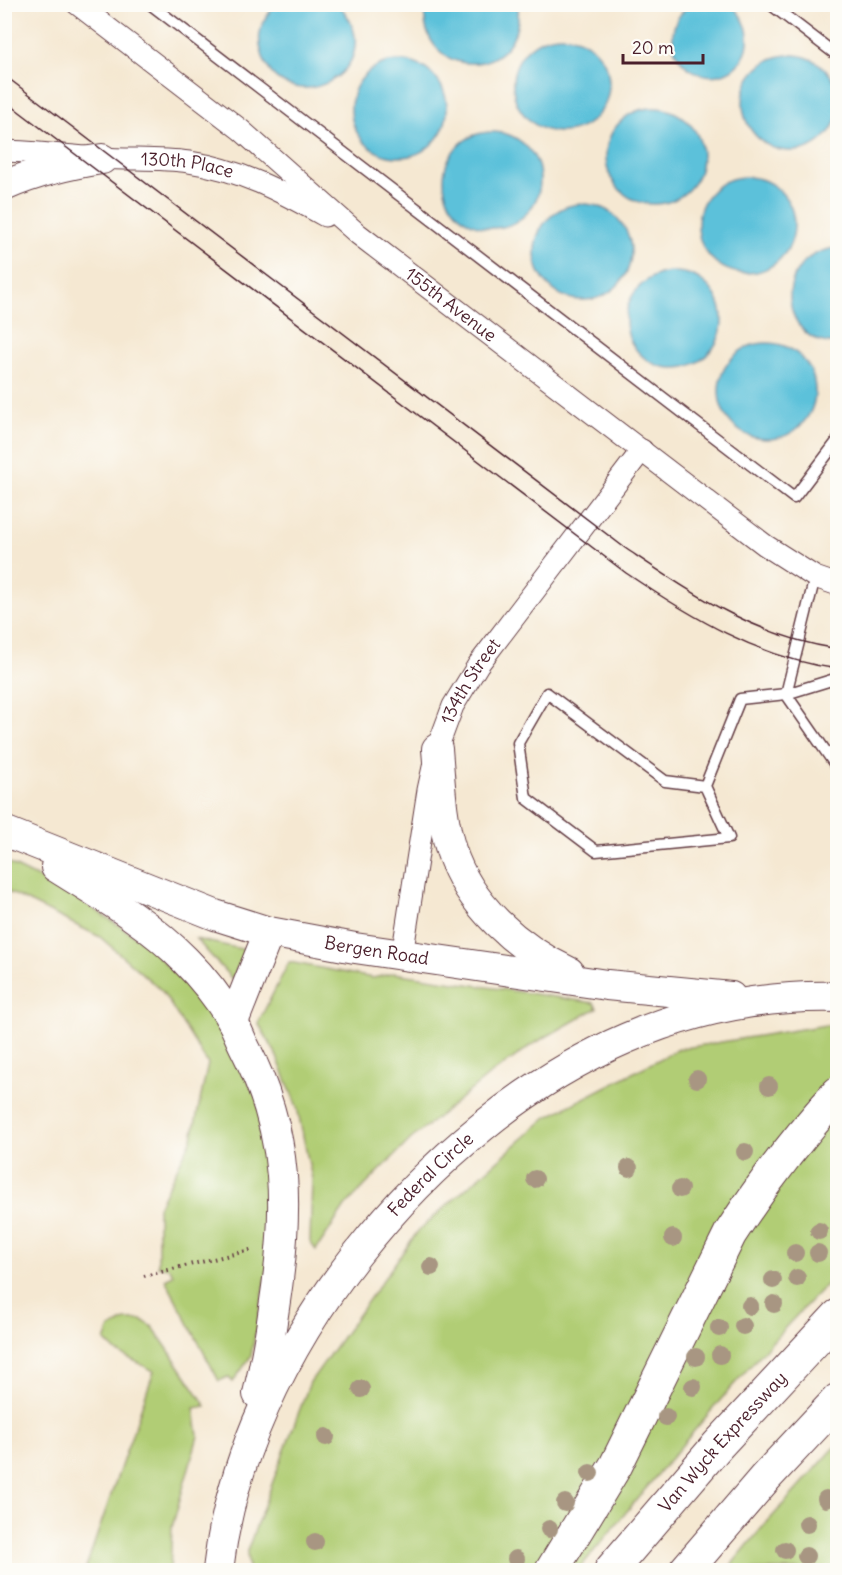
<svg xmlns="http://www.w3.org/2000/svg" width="842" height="1575" font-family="Delius,sans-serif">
  <rect width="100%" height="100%" fill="#fdfcf7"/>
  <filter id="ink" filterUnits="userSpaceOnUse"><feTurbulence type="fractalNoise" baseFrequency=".0167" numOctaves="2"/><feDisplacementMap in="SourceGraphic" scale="12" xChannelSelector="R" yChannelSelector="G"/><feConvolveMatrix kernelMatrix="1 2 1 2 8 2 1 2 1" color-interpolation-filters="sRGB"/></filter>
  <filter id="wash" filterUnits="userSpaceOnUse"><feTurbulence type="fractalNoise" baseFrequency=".008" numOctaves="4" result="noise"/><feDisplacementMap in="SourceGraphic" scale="24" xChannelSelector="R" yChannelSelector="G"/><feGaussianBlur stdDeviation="1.35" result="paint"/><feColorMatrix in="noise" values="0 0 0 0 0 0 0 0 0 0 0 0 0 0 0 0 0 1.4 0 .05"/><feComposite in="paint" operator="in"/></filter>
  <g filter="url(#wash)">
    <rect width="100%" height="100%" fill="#f5e8d2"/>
    <g fill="#b1cd74" stroke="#7e7650" stroke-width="1.5">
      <polygon points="4,861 74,896 144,942 207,1007 260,1103 274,1238 265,1244 265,1252 270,1257 251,1356 233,1382 228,1377 219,1381 165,1279 173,1275 169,1268 158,1266 158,1207 192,1138 208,1064 162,991 100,937 5,890"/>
      <polygon points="196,939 246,950 232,979"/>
      <polygon points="289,962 373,978 394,973 594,1003 597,1008 535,1043 487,1077 411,1139 346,1205 316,1250 310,1242 312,1179 297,1107 275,1052 258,1023"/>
      <path d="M826 1025 837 1028V1274C744 1366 662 1470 578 1570H248L247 1551 310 1382 418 1231 547 1117 679 1049Z"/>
      <polygon points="125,1320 142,1320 153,1327 206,1406 194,1408 198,1436 172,1527 170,1570 85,1570 154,1371 115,1351 105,1341 110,1328"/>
      <polygon points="837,1445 837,1570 727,1570 761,1529"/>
    </g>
    <g fill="#5cc1da" stroke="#537082" stroke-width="1.5">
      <path d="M339 5C398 72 279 128 261 50 256 32 264 17 276 5Z"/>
      <path d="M518 5C525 83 417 82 425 5Z"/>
      <path d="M691 5H731C774 43 728 97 687 67 679 60 673 50 673 39 672 24 679 13 691 5Z"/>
      <circle cx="561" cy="84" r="48"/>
      <circle cx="791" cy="103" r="48"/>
      <circle cx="399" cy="109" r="48"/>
      <circle cx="654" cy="156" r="48"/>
      <circle cx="492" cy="180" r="48"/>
      <circle cx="746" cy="225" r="48"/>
      <circle cx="583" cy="252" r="48"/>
      <path d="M837 248V343C780 346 769 255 837 248Z"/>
      <circle cx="674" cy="320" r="48"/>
      <circle cx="767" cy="391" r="48"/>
    </g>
  </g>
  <g filter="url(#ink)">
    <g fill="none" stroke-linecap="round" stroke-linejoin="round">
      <g stroke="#643d44" stroke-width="13">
        <g id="lane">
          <polyline points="150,4 794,498 838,440"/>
          <polyline points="770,4 838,56"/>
          <polyline points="815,577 786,694 838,769"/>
          <polyline points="705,786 665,781 547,693 518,743 526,798 596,851 729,838 705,786 740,699 786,694 838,678"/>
        </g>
      </g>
      <g stroke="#643d44" stroke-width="23">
        <g id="street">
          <path id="s1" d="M77 4 241 130 358 234 765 545 815 577 838 585"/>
          <path id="s2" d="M4 151C38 152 68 156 101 158 130 160 160 158 189 162 239 169 282 192 325 216"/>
          <path id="s3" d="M402 956 428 790 437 749 453 706 478 665 642 450"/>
        </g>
      </g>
      <g stroke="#643d44" stroke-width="32">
        <g id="secondary">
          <path d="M4 186C36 172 68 164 102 159"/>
          <path d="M437 749C440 783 441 818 451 850 469 905 517 948 569 972"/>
          <path id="s4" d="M4 831 215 915 269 932 355 948 607 985 731 997"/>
          <path d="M56 867C101 895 148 922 185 960 203 978 220 1000 233 1022 237 1030 240 1038 244 1046 290 1135 289 1212 274 1308 270 1337 265 1366 258 1394"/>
          <polyline points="233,1022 269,932"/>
          <path id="s5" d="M218 1570C242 1353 428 1123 627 1038 694 1009 765 995 838 997"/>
        </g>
      </g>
      <g stroke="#643d44" stroke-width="35">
        <g id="highway">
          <path d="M552 1570 616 1465 730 1234C762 1184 798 1137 838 1093"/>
          <path id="s6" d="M611 1570 718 1445 838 1316"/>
          <polyline points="686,1570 765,1478 838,1400"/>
        </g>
      </g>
      <polyline stroke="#643d44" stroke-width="4" stroke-dasharray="1.5 4.5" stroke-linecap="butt" points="144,1276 254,1249"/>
      <use href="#lane" stroke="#fff" stroke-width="10"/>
      <use href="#street" stroke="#fff" stroke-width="21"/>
      <use href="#secondary" stroke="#fff" stroke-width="30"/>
      <use href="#highway" stroke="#fff" stroke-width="33"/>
      <g stroke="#4a1f2b" stroke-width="1.5">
        <path d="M4 75 625 548C694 594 753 636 838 649"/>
        <path d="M4 100 626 573C691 617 758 658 838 669"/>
      </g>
    </g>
    <g fill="#a89682">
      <circle cx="697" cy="1079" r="9"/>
      <circle cx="769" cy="1086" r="9"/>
      <circle cx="745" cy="1152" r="9"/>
      <circle cx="629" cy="1168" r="9"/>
      <circle cx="535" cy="1179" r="9"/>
      <circle cx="680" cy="1189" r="9"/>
      <circle cx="819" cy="1231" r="9"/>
      <circle cx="673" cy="1238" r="9"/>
      <circle cx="795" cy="1253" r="9"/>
      <circle cx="818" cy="1253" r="9"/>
      <circle cx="431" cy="1267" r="9"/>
      <circle cx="797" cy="1278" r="9"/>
      <circle cx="773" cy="1280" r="9"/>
      <circle cx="774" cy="1304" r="9"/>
      <circle cx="750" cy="1306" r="9"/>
      <circle cx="743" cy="1326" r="9"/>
      <circle cx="719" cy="1328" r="9"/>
      <circle cx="720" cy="1355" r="9"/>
      <circle cx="696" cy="1357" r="9"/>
      <circle cx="693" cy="1387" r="9"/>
      <circle cx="361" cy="1389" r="9"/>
      <circle cx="666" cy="1417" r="9"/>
      <circle cx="326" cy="1437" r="9"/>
      <circle cx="590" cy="1473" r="9"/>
      <circle cx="826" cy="1499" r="9"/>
      <circle cx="565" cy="1503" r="9"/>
      <circle cx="807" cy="1524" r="9"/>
      <circle cx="549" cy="1529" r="9"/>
      <circle cx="315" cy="1542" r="9"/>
      <circle cx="785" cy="1550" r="9"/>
      <circle cx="806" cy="1556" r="9"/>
      <circle cx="516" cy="1559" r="9"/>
    </g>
  </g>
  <g text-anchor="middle" stroke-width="5" stroke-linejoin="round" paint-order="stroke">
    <g font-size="18" fill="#4a1f2b" stroke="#fdfcf7">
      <text dy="6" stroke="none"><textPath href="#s2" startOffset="184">130th Place</textPath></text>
      <text dy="6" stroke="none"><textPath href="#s1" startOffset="480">155th Avenue</textPath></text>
      <text dy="6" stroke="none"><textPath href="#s3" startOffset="286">134th Street</textPath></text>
      <text dy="6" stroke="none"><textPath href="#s4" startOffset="393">Bergen Road</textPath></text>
      <text dy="6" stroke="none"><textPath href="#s5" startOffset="458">Federal Circle</textPath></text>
      <text dy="6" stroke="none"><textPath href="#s6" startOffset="170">Van Wyck Expressway</textPath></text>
    </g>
  </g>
  <rect width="842" height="1575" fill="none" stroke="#fdfcf7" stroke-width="24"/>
  <path d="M623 54v9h80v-9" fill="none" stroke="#4a1f2b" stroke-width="3"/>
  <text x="632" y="54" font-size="18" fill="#4a1f2b" stroke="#fdfcf7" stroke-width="4.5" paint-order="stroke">20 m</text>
</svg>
